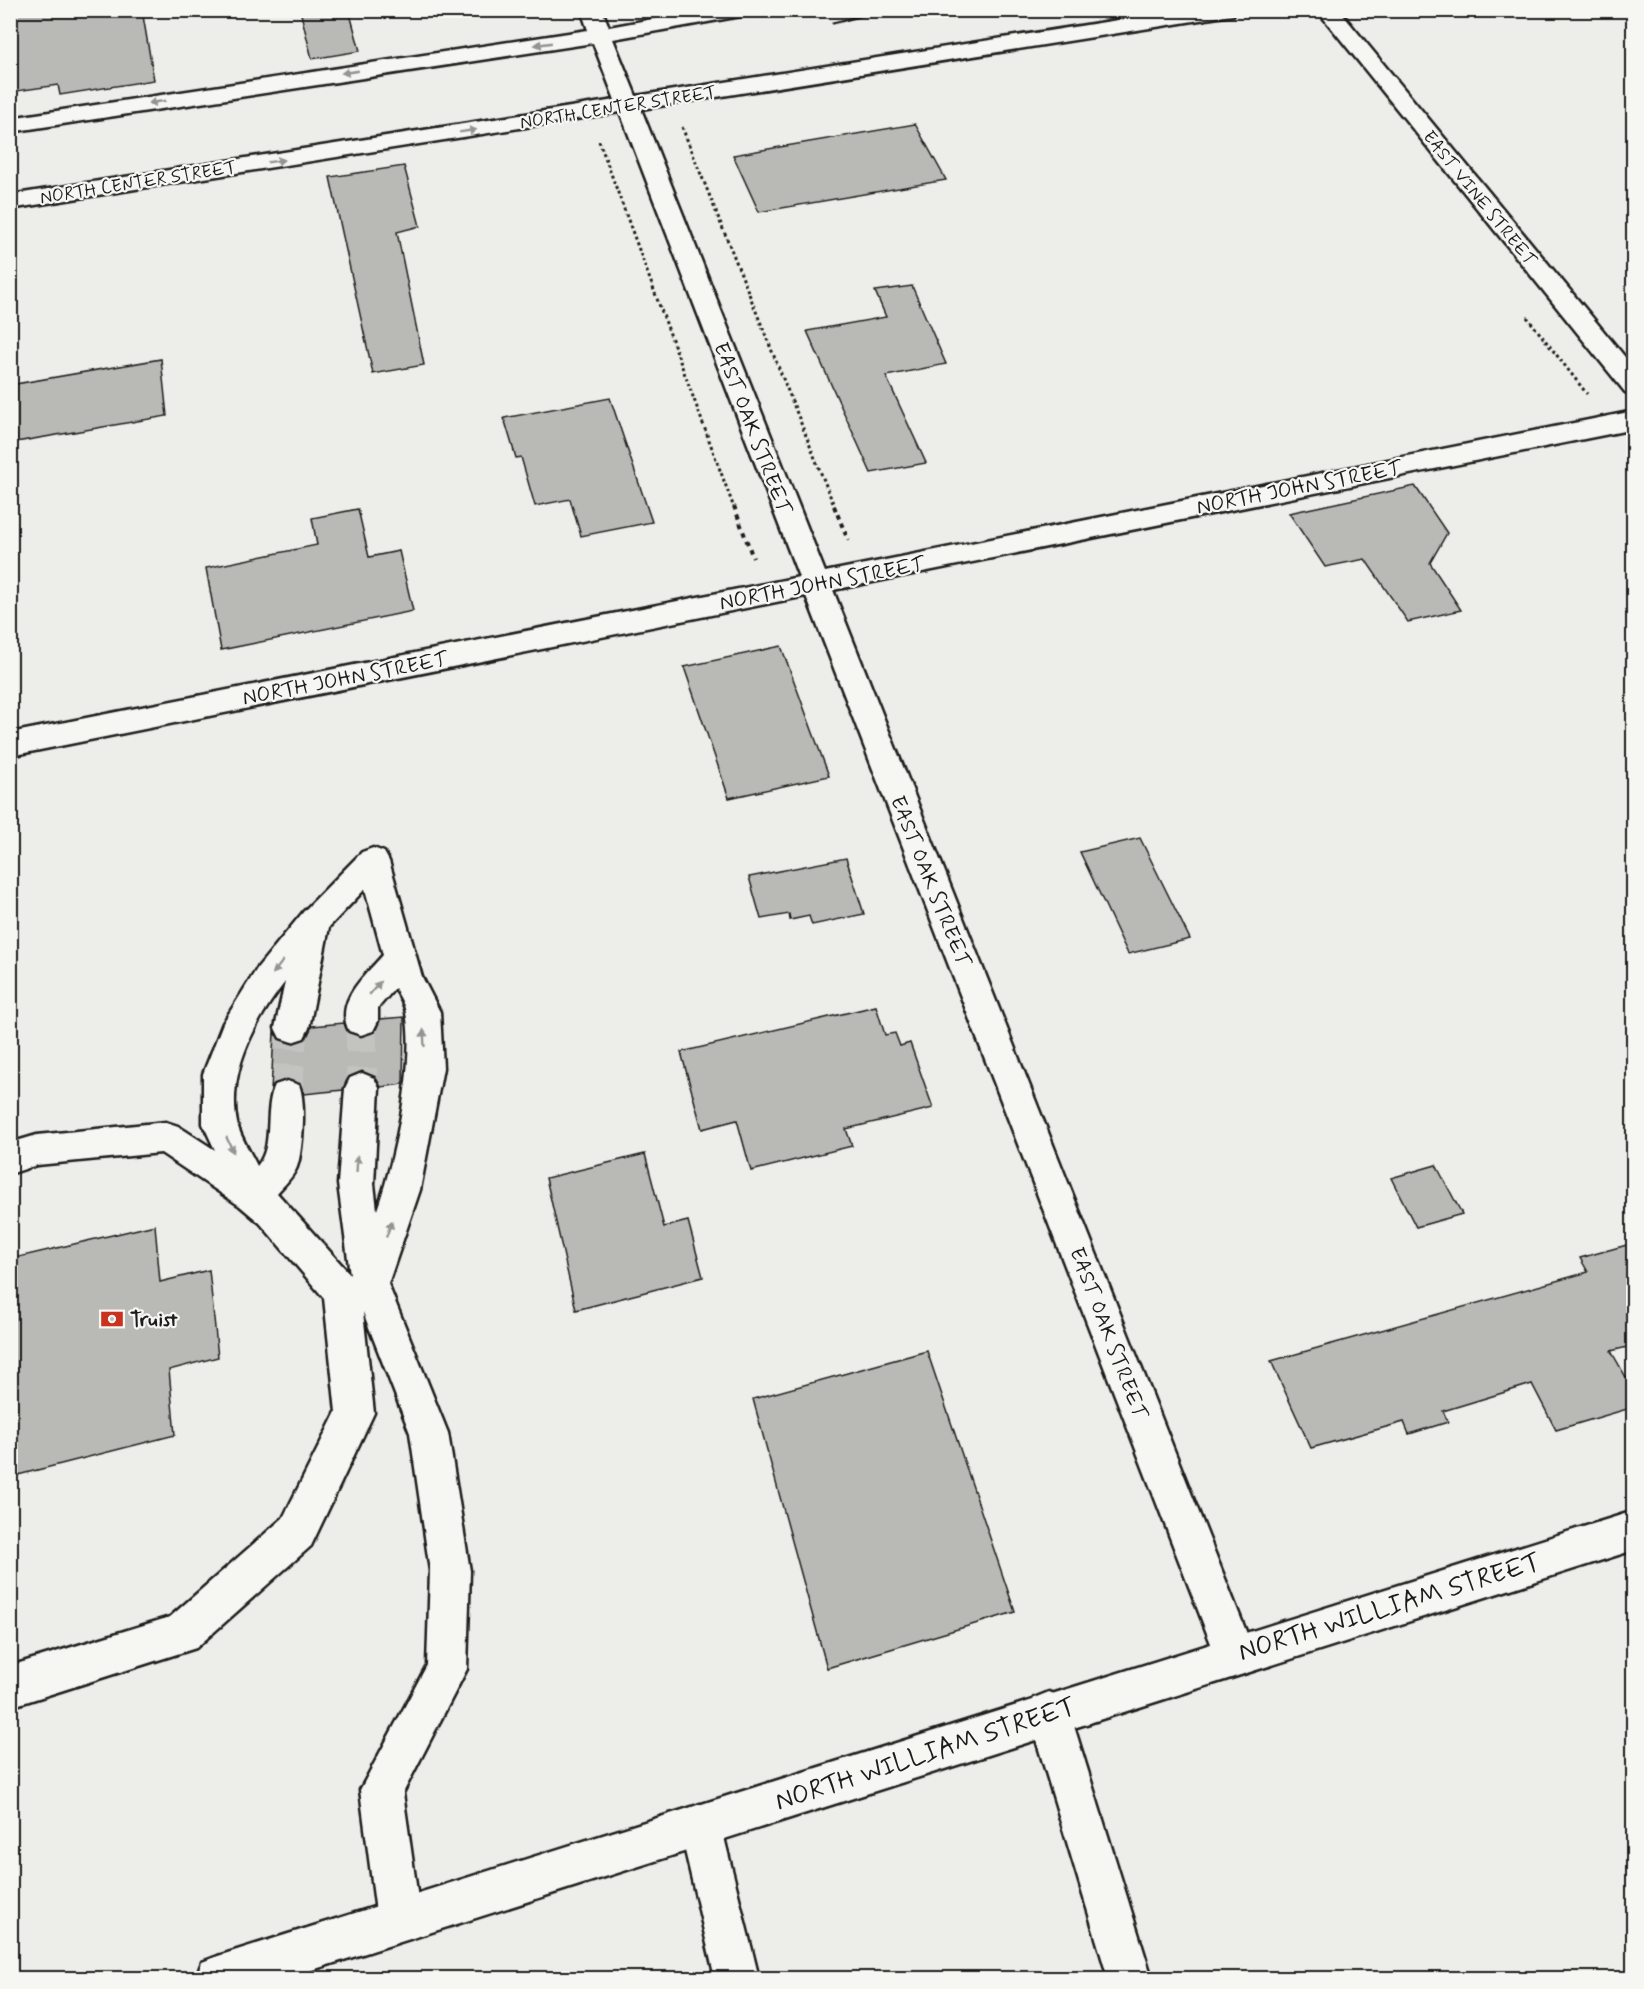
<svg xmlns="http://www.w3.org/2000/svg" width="1644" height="1989" font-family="Mynerve,sans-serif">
  <rect width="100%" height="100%" fill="#edede9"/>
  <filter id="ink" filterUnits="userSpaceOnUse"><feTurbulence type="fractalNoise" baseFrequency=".0167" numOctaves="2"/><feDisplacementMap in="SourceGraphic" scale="12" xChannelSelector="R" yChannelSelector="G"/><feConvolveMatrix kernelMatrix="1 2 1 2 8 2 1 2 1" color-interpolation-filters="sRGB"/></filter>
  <g filter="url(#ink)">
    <g fill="#b9b9b6" stroke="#1c1c1c" stroke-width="1.5">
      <polygon points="10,10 142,10 154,80 60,95 58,85 10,92"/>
      <polygon points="300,10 349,10 360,51 312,59"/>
      <polygon points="915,124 946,180 759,212 733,155"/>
      <polygon points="404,166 420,226 397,232 424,365 373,374 330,177"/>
      <polygon points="912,286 946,364 886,376 926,463 871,473 807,331 886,317 875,291"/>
      <polygon points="161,359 167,416 10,443 10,385"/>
      <polygon points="610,398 652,522 581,536 570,499 535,506 521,457 516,458 504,418"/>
      <polygon points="1415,486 1447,533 1430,563 1461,610 1408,622 1365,559 1325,567 1289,513"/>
      <polygon points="358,509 369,557 399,551 413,611 221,650 206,568 317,545 312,518"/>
      <polygon points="781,646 829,776 729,798 684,667"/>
      <polygon points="1140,838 1190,939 1128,954 1080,852"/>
      <polygon points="846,858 864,914 812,925 809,916 790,920 789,914 761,919 749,877"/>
      <polygon points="876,1006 885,1035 895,1033 900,1046 910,1043 933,1108 846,1129 852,1146 751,1171 737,1120 702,1129 681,1052"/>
      <polygon points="404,1017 403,1084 381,1087 375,1076 361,1071 348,1077 343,1090 304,1094 300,1083 286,1079 274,1083 271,1091 274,1032 279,1040 293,1044 306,1039 312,1026 344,1023 348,1033 362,1037 375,1032 380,1019"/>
      <polygon points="645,1154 664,1227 688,1221 703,1277 576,1310 546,1178"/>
      <polygon points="1436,1165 1462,1214 1416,1227 1391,1178"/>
      <polygon points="155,1225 160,1282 209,1270 218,1357 169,1370 175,1435 10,1477 10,1259"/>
      <polygon points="1634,1243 1634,1350 1631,1346 1611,1351 1634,1391 1634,1407 1556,1430 1532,1384 1443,1411 1448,1422 1409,1434 1404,1422 1311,1448 1271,1361 1588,1272 1580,1258"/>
      <polygon points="927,1351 1015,1612 827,1668 753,1399"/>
    </g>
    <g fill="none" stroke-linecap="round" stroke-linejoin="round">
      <g stroke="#c3c3c0" stroke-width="31" stroke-dasharray="31 16" stroke-linecap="butt">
        <polyline points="361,1021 362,1088"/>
        <polyline points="287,1096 292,1028"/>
      </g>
      <g stroke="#1c1c1c" stroke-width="5">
        <g id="minor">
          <polygon points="581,10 602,10 609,27 702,10 751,10 749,15 741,16 613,39 636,96 1181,10 1235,10 1233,15 1225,16 641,109 825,572 1634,411 1634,429 833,590 1255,1654 1249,1668 1235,1674 1221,1668 1215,1654 806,596 10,756 10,733 799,577 620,112 10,209 10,195 615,100 593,43 10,132 10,118 588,30"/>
          <polygon points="1317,10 1339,10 1634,368 1634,394 1625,392"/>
          <path d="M373 848 384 852 389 861 422 977 440 1012 443 1068 420 1190 388 1284 448 1433 470 1571 467 1669 403 1793 421 1920 415 1936 399 1942 383 1936 377 1920 360 1790 427 1665 430 1571 410 1433 363 1312 374 1413 311 1546 196 1648 10 1707V1666L170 1617 283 1518 336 1412 324 1298 260 1223 240 1206 161 1153 37 1165 10 1174V1143L37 1135 166 1122 178 1126 215 1150 203 1124V1074L223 1023 258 967 304 911 362 852ZM365 889 383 955C365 976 334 1001 349 1031L361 1035 373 1031 378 1021V1008L395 988C399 996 405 1005 406 1013 416 1063 394 1162 377 1210L374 1184 379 1088 374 1078 362 1073 350 1078 345 1088 338 1184 350 1274 277 1193C284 1185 293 1177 297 1167 303 1150 306 1100 299 1085L287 1081 275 1085C263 1110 275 1146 257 1166 251 1153 240 1137 237 1123 227 1073 255 1021 285 982L275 1028 280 1038 292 1042 304 1038 309 1028 329 927Z"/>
          <polygon points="1049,1692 1064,1698 1070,1713 1152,1978 1108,1978 1028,1713 1034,1698"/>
          <polygon points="700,1804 715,1810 721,1825 759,1978 715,1978 679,1825 685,1810"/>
        </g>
      </g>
      <g stroke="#1c1c1c" stroke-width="5">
        <polygon id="major" points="1634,1511 1634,1550 287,1978 196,1978 202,1962 218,1956"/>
      </g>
      <g stroke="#1c1c1c" stroke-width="3" stroke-dasharray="3 3" stroke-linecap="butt">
        <polyline points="682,127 835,508"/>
        <polyline points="599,141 734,508"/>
        <polyline points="1527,317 1587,394"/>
      </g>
      <g stroke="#1c1c1c" stroke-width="4" stroke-dasharray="4.5 4.5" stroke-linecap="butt">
        <polyline points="734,506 753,558"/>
        <polyline points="834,506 848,540"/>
      </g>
      <use href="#minor" fill="#f6f6f2" fill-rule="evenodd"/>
      <use href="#major" fill="#f6f6f2" fill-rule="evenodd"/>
      <polyline stroke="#1c1c1c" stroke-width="3" points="833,23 883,10"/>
    </g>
    <defs><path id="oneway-solid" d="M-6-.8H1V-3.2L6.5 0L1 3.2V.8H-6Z" transform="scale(1.5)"/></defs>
    <g fill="#949492">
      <use href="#oneway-solid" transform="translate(543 44) rotate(172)"/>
      <use href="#oneway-solid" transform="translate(350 72) rotate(172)"/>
      <use href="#oneway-solid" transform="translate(157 102) rotate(171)"/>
      <use href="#oneway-solid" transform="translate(468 131) rotate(-9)"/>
      <use href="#oneway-solid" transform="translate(276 161) rotate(-9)"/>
      <use href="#oneway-solid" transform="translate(278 967) rotate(128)"/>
      <use href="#oneway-solid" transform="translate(375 988) rotate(-50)"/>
      <use href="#oneway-solid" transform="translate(424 1038) rotate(-93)"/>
      <use href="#oneway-solid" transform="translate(230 1145) rotate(65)"/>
      <use href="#oneway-solid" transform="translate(357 1164) rotate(-87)"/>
      <use href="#oneway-solid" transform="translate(389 1229) rotate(-71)"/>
    </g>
  </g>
  <defs>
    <g id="bank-bare" transform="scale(1.8)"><path d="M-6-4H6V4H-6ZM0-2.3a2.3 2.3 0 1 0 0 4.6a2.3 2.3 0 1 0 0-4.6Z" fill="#c8321e" stroke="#f6f6f2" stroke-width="2.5" paint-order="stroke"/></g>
  </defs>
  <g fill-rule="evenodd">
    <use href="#bank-bare" x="112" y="1319"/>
  </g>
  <g text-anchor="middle" stroke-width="4.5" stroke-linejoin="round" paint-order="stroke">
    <g font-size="18" fill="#1c1c1c" stroke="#f6f6f2">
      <text transform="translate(618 107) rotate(-9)" y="6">NORTH CENTER STREET</text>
      <text transform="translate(138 182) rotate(-9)" y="6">NORTH CENTER STREET</text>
      <text transform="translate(1480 198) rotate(51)" y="6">EAST VINE STREET</text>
    </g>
    <g font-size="21" fill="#1c1c1c" stroke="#f6f6f2">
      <text transform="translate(753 428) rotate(69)" y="7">EAST OAK STREET</text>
      <text transform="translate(1299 487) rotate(-11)" y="7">NORTH JOHN STREET</text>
      <text transform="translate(822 583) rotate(-11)" y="7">NORTH JOHN STREET</text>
      <text transform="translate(345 678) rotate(-11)" y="7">NORTH JOHN STREET</text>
      <text transform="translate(931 881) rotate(68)" y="7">EAST OAK STREET</text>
      <text transform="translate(1109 1333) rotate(69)" y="7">EAST OAK STREET</text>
    </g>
    <g font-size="21" font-weight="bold" fill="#1c1c1c" stroke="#f6f6f2" text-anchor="start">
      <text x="130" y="1326">Truist</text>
    </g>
    <g font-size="26" fill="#1c1c1c" stroke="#f6f6f2">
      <text transform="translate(1389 1606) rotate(-17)" y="9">NORTH WILLIAM STREET</text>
      <text transform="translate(925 1753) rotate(-18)" y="9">NORTH WILLIAM STREET</text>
    </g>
  </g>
  <rect width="1644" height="1989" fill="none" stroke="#f6f6f2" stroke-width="36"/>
  <rect x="18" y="18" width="1608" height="1953" fill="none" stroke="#1c1c1c" stroke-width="2" filter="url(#ink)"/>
</svg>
